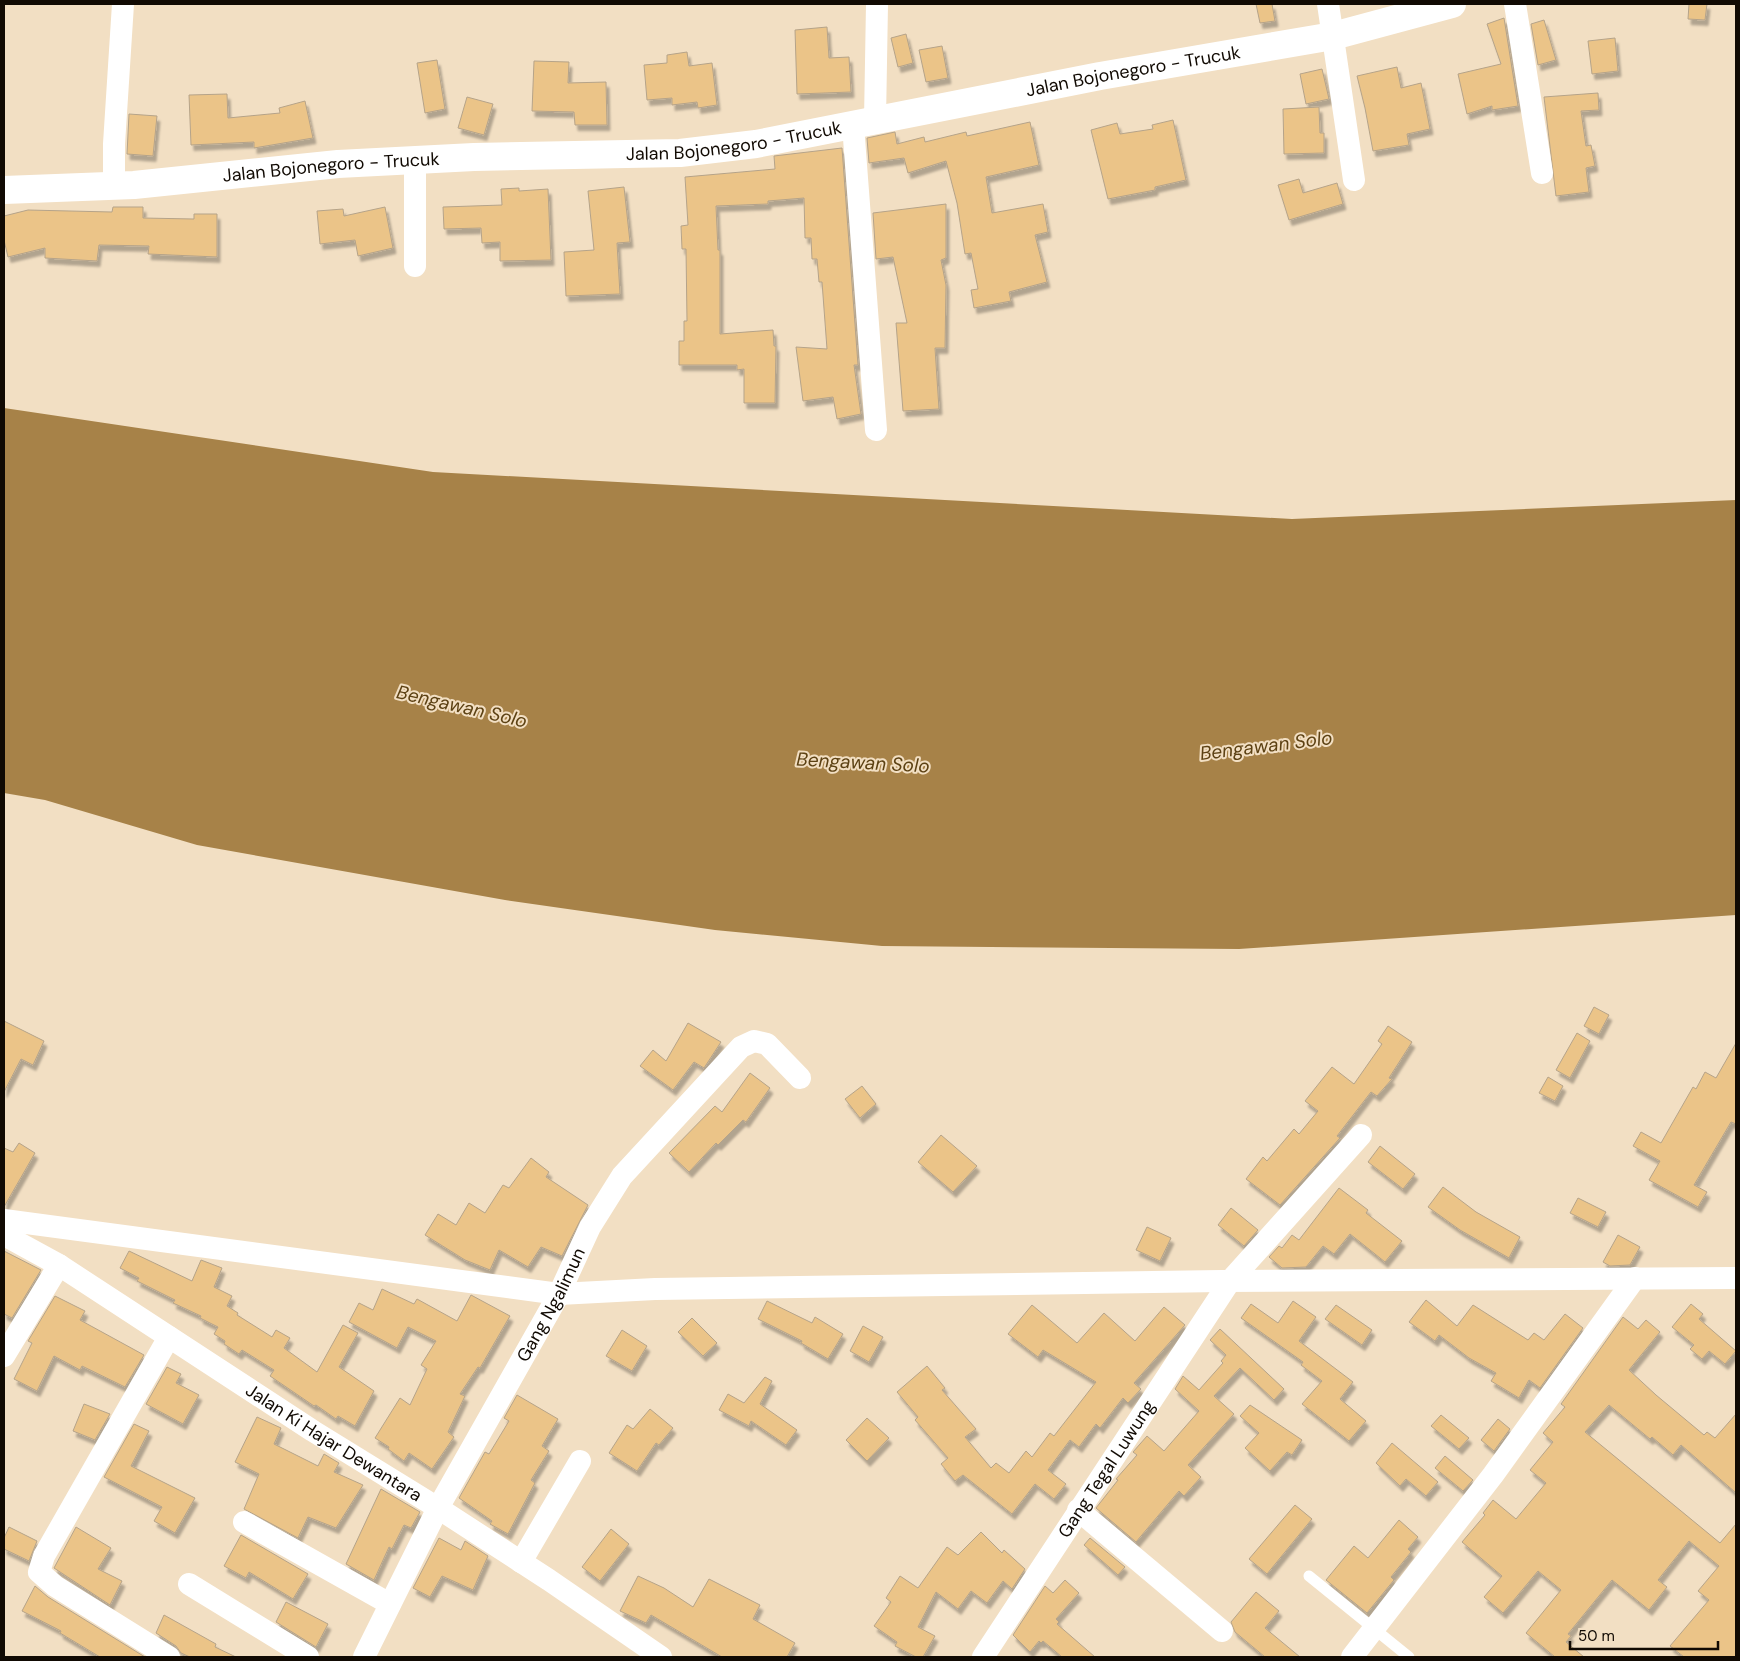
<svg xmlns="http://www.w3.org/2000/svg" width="1740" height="1661" font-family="'DM Sans',sans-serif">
  <defs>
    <filter id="shadow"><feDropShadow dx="3" dy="5.5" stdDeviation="1" flood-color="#0004"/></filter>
  </defs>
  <rect width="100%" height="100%" fill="#f2dfc3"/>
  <polygon fill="#a78248" points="4,408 433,472 1292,519 1736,500 1736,915 1239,949 882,946 715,930 505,900 197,845 45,800 4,793"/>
  <g fill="#ebc488" stroke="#b5a389" filter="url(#shadow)">
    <polygon points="1256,4 1272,4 1275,21 1260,23"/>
    <polygon points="1689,4 1707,4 1705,20 1688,19"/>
    <polygon points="1504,18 1518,106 1492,110 1492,106 1467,114 1458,74 1501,64 1487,24"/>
    <polygon points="1544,20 1556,60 1538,65 1531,24"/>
    <polygon points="827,27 829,58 849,57 851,92 797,94 795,30"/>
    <polygon points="906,34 913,63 898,67 891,38"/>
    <polygon points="1615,38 1618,71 1592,74 1588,41"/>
    <polygon points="942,46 948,78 926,82 919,50"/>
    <polygon points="687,52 689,66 712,63 717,105 698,108 697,102 672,105 672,98 647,100 644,65 667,63 667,55"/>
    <polygon points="437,60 445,109 425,113 417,63"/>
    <polygon points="534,61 569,62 568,83 606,82 607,125 575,125 574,112 532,111"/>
    <polygon points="1397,67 1401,88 1421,83 1430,129 1407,134 1409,145 1373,151 1365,108 1357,76"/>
    <polygon points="1322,69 1329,99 1306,104 1300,74"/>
    <polygon points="1598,93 1599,110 1581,111 1586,146 1591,145 1595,166 1586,168 1589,192 1556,196 1544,97"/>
    <polygon points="227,94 228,118 280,113 279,108 305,101 313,138 254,148 254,142 191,145 189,95"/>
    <polygon points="467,97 493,104 484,135 458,128"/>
    <polygon points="1319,107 1320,133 1324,133 1324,153 1284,154 1283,109"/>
    <polygon points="129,114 157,116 153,156 127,154"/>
    <polygon points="1173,120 1186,180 1155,187 1155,190 1108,199 1091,130 1117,123 1120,134 1153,129 1152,125"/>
    <polygon points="1030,122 1039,165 986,177 992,213 1043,204 1048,232 1035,235 1047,282 1009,292 1011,301 974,308 971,290 978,289 971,253 965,254 957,203 946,161 908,173 904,158 869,163 867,138 895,132 897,144 924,137 925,142 966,132 967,136"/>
    <polygon points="842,148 858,365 854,365 861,414 837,419 833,397 803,401 796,347 827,349 822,282 819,282 817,259 812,259 811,238 805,238 804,198 768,201 768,204 716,206 718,250 720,250 720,334 773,330 774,346 776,346 775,403 744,403 744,369 737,370 737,365 679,365 679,341 684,341 684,321 687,321 686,249 682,249 681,226 688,225 685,177 775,169 774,156"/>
    <polygon points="1299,179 1303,193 1337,183 1343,204 1289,220 1278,185"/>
    <polygon points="624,187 630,242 617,243 620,294 566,296 564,252 594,250 588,191"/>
    <polygon points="519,188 519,191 548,189 551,260 500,261 500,242 482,243 481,228 444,229 443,207 502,205 501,189"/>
    <polygon points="946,204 946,258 941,260 946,285 945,348 935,348 939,409 903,411 896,323 907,323 893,257 876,259 873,213"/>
    <polygon points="113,207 143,207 143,218 194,219 194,214 217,214 217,257 148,254 149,246 99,245 97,261 45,258 45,248 8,257 4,240 4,216 28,210 112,212"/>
    <polygon points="385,207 393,248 358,256 355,240 320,244 317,211 343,209 344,216"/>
    <polygon points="1594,1007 1609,1015 1599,1034 1584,1026"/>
    <polygon points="4,1021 44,1041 33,1065 21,1059 4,1092"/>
    <polygon points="688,1023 721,1042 704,1068 694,1062 673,1090 640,1066 653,1050 666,1061"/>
    <polygon points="1388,1026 1412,1042 1389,1078 1392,1079 1377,1096 1371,1092 1337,1136 1340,1138 1280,1205 1246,1179 1263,1157 1267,1161 1294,1129 1299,1134 1318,1111 1305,1101 1332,1067 1354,1084 1382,1044 1378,1041"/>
    <polygon points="1577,1033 1590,1041 1570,1078 1556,1070"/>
    <polygon points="1736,1043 1736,1124 1731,1122 1694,1185 1707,1192 1698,1207 1649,1180 1660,1161 1633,1146 1641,1132 1661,1143 1693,1087 1696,1089 1705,1072 1716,1078"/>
    <polygon points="750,1073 770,1088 746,1122 743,1120 718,1145 716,1143 689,1172 669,1153 715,1106 722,1112"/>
    <polygon points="1548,1077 1563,1086 1555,1101 1539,1093"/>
    <polygon points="862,1086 876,1104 860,1118 845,1099"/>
    <polygon points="941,1135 977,1166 953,1192 918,1162"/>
    <polygon points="19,1143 35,1153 4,1207 4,1148 13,1152"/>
    <polygon points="1380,1146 1415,1174 1403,1189 1368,1162"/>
    <polygon points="531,1158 549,1172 546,1177 588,1205 562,1256 541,1247 528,1267 499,1250 490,1270 465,1260 425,1235 438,1214 456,1225 469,1203 485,1213 503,1185 509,1188"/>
    <polygon points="1443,1187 1476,1212 1520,1237 1509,1258 1460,1230 1428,1207"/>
    <polygon points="1339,1188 1368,1210 1366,1213 1402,1241 1385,1262 1350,1234 1334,1254 1323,1246 1306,1267 1282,1268 1269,1257 1279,1246 1282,1248 1292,1235 1299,1240"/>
    <polygon points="1578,1198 1606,1212 1598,1227 1570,1213"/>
    <polygon points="1231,1208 1258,1230 1244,1246 1218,1225"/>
    <polygon points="1147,1227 1171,1238 1160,1261 1136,1250"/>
    <polygon points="1618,1235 1640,1247 1630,1265 1610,1266 1603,1262"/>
    <polygon points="4,1251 41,1270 12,1318 4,1314"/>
    <polygon points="129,1251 192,1281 201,1260 222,1268 214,1287 232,1296 227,1306 238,1313 237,1315 272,1337 276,1330 290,1338 284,1348 317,1372 343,1325 358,1333 339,1367 374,1391 355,1426 338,1416 336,1419 316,1405 314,1406 270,1376 274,1370 242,1350 239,1354 224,1344 225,1341 214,1334 218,1327 200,1318 201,1316 173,1303 175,1300 137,1281 139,1278 120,1268"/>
    <polygon points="382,1289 414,1304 417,1299 457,1321 471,1295 510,1316 480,1368 478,1367 460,1394 465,1396 448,1432 454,1437 432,1469 409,1453 404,1461 388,1449 389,1447 375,1438 400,1398 410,1405 427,1369 421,1365 436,1341 408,1327 397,1348 349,1322 359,1303 373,1310"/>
    <polygon points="55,1296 85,1311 80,1320 144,1355 125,1387 82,1366 80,1370 54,1356 37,1391 14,1379 32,1343 28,1341"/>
    <polygon points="1426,1300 1457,1326 1473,1305 1528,1340 1534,1333 1544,1340 1565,1314 1583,1328 1540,1388 1529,1380 1519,1398 1491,1381 1496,1373 1469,1358 1439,1335 1435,1341 1409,1322"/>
    <polygon points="767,1301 812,1323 815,1317 843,1334 828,1359 801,1343 802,1341 758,1319"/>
    <polygon points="1293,1301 1316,1317 1299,1341 1353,1382 1340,1399 1366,1421 1349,1441 1302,1404 1322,1381 1301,1365 1303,1362 1241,1318 1251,1304 1278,1323"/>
    <polygon points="1691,1304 1703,1314 1699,1319 1736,1351 1725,1364 1709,1351 1702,1359 1690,1349 1694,1345 1672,1327"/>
    <polygon points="1032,1305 1077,1343 1104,1313 1135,1341 1164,1307 1185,1325 1134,1383 1141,1389 1128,1403 1123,1398 1100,1428 1096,1424 1079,1447 1070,1440 1048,1470 1066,1484 1054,1499 1035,1484 1012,1514 963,1475 955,1481 941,1464 948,1458 915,1420 918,1417 897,1392 927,1366 945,1388 942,1390 976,1429 965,1437 991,1468 996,1463 1009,1473 1026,1451 1032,1457 1050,1433 1054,1436 1096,1382 1043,1350 1038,1357 1008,1334"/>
    <polygon points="1336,1305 1372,1330 1362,1345 1325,1319"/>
    <polygon points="1623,1317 1638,1329 1646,1320 1660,1332 1629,1370 1656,1395 1704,1435 1707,1432 1715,1438 1736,1414 1736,1493 1681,1445 1673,1455 1652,1437 1650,1439 1609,1405 1585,1432 1720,1543 1736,1524 1736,1657 1684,1657 1670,1646 1709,1600 1698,1591 1719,1566 1689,1541 1658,1580 1667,1587 1649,1610 1612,1580 1568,1634 1571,1636 1566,1642 1584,1657 1555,1657 1526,1633 1561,1590 1538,1571 1503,1613 1484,1597 1502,1576 1462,1542 1485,1515 1483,1513 1493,1500 1516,1519 1546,1483 1530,1470 1553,1442 1543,1433 1565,1407 1561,1404"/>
    <polygon points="692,1318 717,1343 703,1356 678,1332"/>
    <polygon points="863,1326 883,1337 869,1362 850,1351"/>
    <polygon points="1220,1329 1284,1389 1274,1400 1240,1368 1214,1396 1234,1414 1188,1465 1201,1477 1184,1496 1179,1491 1136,1542 1096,1508 1118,1480 1116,1479 1137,1455 1133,1452 1147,1436 1164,1451 1199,1411 1175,1389 1183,1376 1199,1390 1223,1363 1221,1361 1226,1355 1210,1340"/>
    <polygon points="622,1330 647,1346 632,1371 606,1356"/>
    <polygon points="167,1367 181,1374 176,1383 199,1395 183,1424 146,1404"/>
    <polygon points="765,1377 772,1381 760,1404 797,1430 786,1445 751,1421 749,1426 719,1410 728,1394 744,1403"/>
    <polygon points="517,1395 558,1419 542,1446 549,1451 531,1480 535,1483 508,1534 490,1524 492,1521 459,1498 485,1452 489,1454 509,1421 504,1418"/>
    <polygon points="84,1404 110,1414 95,1440 73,1431"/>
    <polygon points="1250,1405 1302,1440 1292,1455 1287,1452 1270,1471 1245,1448 1259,1433 1240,1416"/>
    <polygon points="650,1409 673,1428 659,1445 656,1443 637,1471 609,1453 627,1425 633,1429"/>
    <polygon points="1441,1415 1469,1438 1459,1449 1431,1426"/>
    <polygon points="257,1417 281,1428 274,1444 318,1466 324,1454 339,1463 334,1472 363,1485 336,1528 308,1517 298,1538 244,1509 259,1474 235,1462"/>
    <polygon points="867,1418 889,1438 867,1461 846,1440"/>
    <polygon points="1498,1419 1510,1429 1494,1451 1481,1440"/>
    <polygon points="134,1424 149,1431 131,1466 195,1498 175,1533 154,1521 162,1507 104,1477"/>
    <polygon points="1392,1443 1438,1482 1426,1496 1406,1479 1400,1486 1376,1463"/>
    <polygon points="1445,1456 1473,1480 1463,1491 1435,1468"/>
    <polygon points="381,1489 420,1512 411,1528 404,1525 392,1549 389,1547 374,1580 346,1564"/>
    <polygon points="1295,1505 1312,1519 1267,1574 1249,1559"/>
    <polygon points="1399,1520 1418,1537 1408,1549 1411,1552 1391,1577 1394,1580 1367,1613 1326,1580 1354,1546 1368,1558"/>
    <polygon points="9,1527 37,1541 29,1561 4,1549 4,1538"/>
    <polygon points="76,1527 111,1548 98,1569 122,1581 110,1605 54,1568"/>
    <polygon points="611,1529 629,1544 600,1581 582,1567"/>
    <polygon points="981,1532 1002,1553 1004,1550 1025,1569 1012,1589 1003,1581 987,1603 971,1591 958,1609 936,1592 918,1627 935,1636 923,1657 916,1657 895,1646 897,1642 874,1626 891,1602 886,1598 900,1576 918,1588 947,1547 958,1555"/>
    <polygon points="241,1535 308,1574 293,1599 249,1572 246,1578 224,1566"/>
    <polygon points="439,1538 461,1550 465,1541 488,1556 473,1590 442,1576 430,1597 413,1588"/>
    <polygon points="1090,1538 1125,1567 1118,1575 1084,1545"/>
    <polygon points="638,1576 664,1588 693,1607 709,1579 760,1605 753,1619 795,1643 787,1657 722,1657 651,1615 646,1623 620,1611"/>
    <polygon points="1065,1580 1079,1593 1056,1619 1059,1622 1057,1624 1095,1657 1062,1657 1043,1641 1041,1643 1039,1641 1030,1652 1013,1635 1045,1586 1053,1593"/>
    <polygon points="35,1586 48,1597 145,1657 100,1657 60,1633 61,1631 22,1611"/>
    <polygon points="1256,1592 1279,1611 1265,1628 1300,1657 1265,1657 1235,1632 1231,1622"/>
    <polygon points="286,1602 328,1624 316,1647 276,1622"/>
    <polygon points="164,1615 216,1644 215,1647 236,1657 190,1657 181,1653 176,1646 156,1633"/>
  </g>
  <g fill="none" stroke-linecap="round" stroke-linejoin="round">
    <polyline stroke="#fff" stroke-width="11" points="1309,1576 1409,1657"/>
    <g stroke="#fff" stroke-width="22">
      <polyline points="1328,4 1354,180"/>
      <polyline points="1515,4 1542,173"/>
      <polyline points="875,120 877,4"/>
      <polyline points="853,125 876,430"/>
      <polyline points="415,160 415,266"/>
      <polyline points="114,186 114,144 123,4"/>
      <polyline points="4,1220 559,1294 655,1289 1222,1281 1736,1278"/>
      <path id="s1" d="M4 1235 59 1265 313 1431 438 1508 549 1580 661 1657"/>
      <polyline points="4,1356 59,1265"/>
      <polyline points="1078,1510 1222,1631"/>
      <polyline points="244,1522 390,1604"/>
      <polyline points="521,1562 580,1461"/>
      <polyline points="189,1584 308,1657"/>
      <polyline points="169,1657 55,1586 39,1572 44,1556 169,1337"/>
      <path id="s2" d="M364 1657 438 1508 559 1294 590 1227 622 1176 741 1047 754 1041 767 1044 800 1078"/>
      <path id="s3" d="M983 1657 1230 1281 1361 1135"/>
      <polyline points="1352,1657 1493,1475 1635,1278"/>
    </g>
    <path stroke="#fff" stroke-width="28" id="s4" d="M4 190 134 185 338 164 474 157 680 153 756 144 1100 76 1333 36 1452 4"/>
  </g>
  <g text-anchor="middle" stroke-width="4" stroke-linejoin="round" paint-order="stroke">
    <g font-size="18" fill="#110a03" stroke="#f2dfc3">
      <text dy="6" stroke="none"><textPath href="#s4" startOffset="1138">Jalan Bojonegoro - Trucuk</textPath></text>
      <text dy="6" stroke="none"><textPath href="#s4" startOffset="732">Jalan Bojonegoro - Trucuk</textPath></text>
      <text dy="6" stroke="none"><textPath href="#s4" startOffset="328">Jalan Bojonegoro - Trucuk</textPath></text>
      <text dy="6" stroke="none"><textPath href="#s2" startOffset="399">Gang Ngalimun</textPath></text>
      <text dy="6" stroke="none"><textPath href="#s1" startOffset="390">Jalan Ki Hajar Dewantara</textPath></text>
      <text dy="6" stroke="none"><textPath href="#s3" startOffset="225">Gang Tegal Luwung</textPath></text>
    </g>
    <g font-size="19" font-style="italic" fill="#5c4113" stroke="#f2dfc3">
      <text transform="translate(462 706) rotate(13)" y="7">Bengawan Solo</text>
      <text transform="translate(1266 745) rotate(-7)" y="7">Bengawan Solo</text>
      <text transform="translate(863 762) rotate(3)" y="7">Bengawan Solo</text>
    </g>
  </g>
  <rect width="1740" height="1661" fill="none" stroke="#110a03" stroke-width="10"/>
  <path d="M1570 1641v8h148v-8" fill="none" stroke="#110a03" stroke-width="2.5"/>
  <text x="1578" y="1641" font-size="15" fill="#110a03" stroke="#f2dfc3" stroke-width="4" paint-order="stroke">50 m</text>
</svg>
